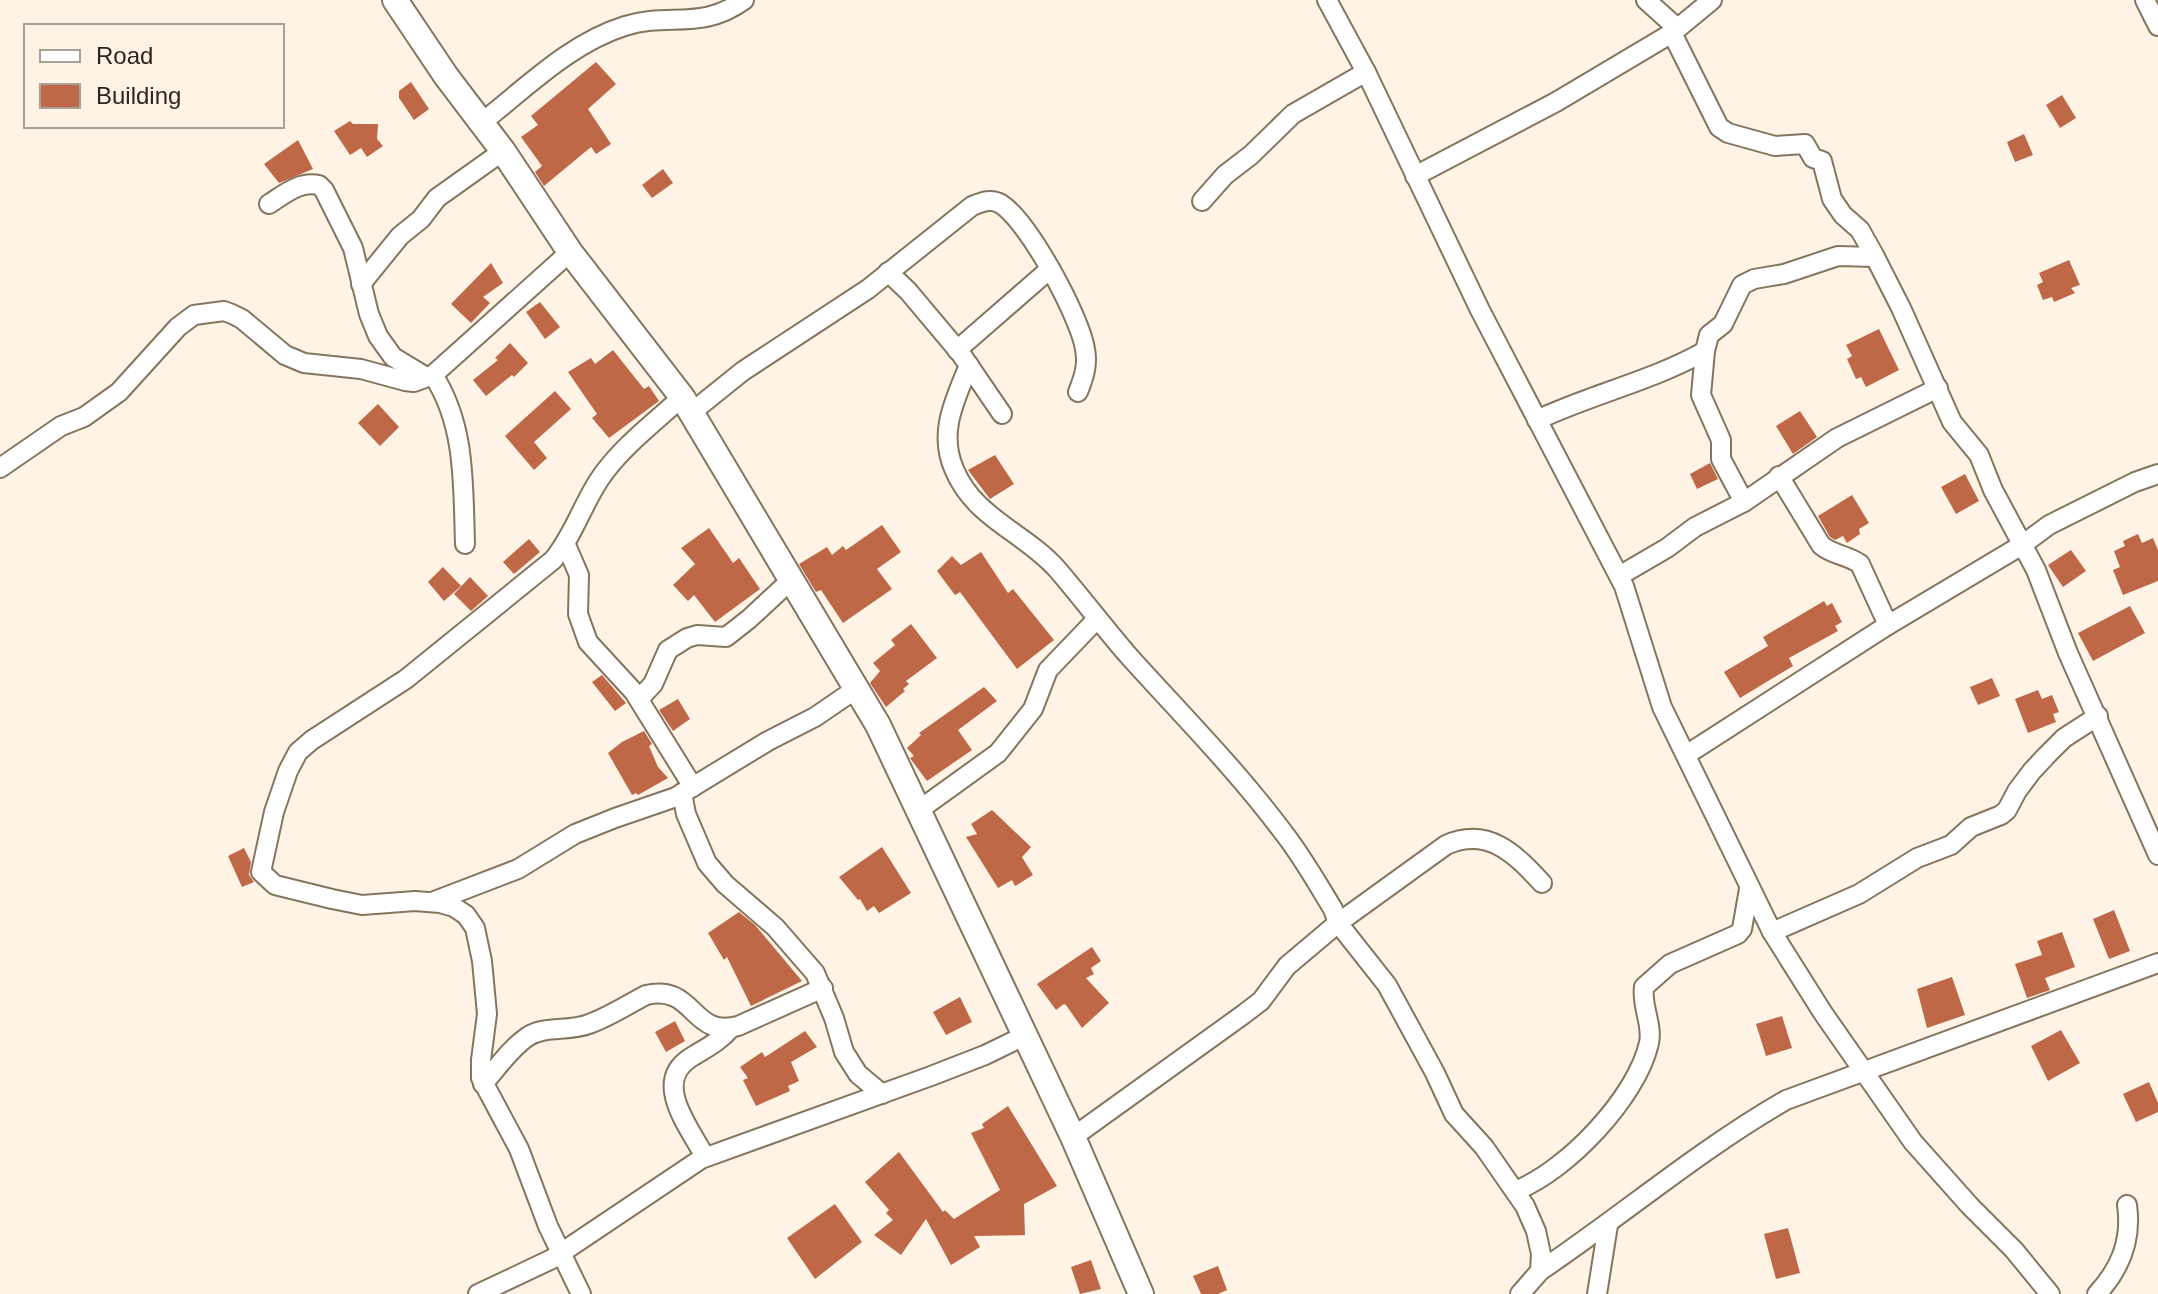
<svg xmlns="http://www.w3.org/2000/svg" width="2158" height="1294" font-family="Arial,sans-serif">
  <rect width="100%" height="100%" fill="#fef3e4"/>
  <g fill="#be6848">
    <polygon points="596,62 616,84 588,109 611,144 596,154 591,147 544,186 535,172 542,166 521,137 538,125 531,116"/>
    <polygon points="411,82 429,109 414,120 399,98 399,91"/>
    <polygon points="2062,95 2076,118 2060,128 2046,105"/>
    <polygon points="350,121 353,124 378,124 377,139 383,146 367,157 361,148 350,155 334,131"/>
    <polygon points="2024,134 2033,155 2015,162 2007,142"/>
    <polygon points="298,140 313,169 279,183 264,164"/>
    <polygon points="663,169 673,183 652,198 642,185"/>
    <polygon points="2069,260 2080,285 2071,288 2075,293 2054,302 2052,297 2043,300 2037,285 2043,282 2039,273"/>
    <polygon points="491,263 503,283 483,297 490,303 471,323 451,304"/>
    <polygon points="540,302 560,327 545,339 526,312"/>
    <polygon points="1879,329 1899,370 1866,387 1861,377 1856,379 1847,359 1852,356 1846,345"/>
    <polygon points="510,343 528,363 514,377 512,375 486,396 473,380 498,360 495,358"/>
    <polygon points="613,350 644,389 649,386 659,401 609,438 592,418 597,414 568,372 591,358 595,364"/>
    <polygon points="555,391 571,409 534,442 547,458 534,470 505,436"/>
    <polygon points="378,404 399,427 380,446 358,423"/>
    <polygon points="1800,411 1817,437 1793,454 1776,426"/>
    <polygon points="995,455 1014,484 990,499 968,470"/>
    <polygon points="1710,463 1718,479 1697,489 1690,474"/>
    <polygon points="1965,474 1979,501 1956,514 1941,487"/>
    <polygon points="1852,495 1869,523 1859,529 1860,534 1847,543 1843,536 1835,540 1830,537 1818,516"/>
    <polygon points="882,525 901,552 877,569 892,589 843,623 821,590 816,592 799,564 827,547 832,555 843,546 846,550"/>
    <polygon points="709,528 733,563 739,558 760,589 715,622 694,595 688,601 673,585 695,564 681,548"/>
    <polygon points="2138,534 2142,543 2153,538 2158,550 2158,581 2123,595 2113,570 2120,567 2114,551 2125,546 2123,541"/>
    <polygon points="529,539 540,552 514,574 503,562"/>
    <polygon points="2071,550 2086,571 2063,587 2048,565"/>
    <polygon points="981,552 1008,593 1013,589 1054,640 1017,669 960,592 955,595 937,571 952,556 961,565"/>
    <polygon points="443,567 461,586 444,601 428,582"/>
    <polygon points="470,577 488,596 471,611 454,594"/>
    <polygon points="1824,601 1827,606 1832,603 1842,622 1835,626 1838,631 1789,658 1793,666 1740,698 1724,672 1768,646 1763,637"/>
    <polygon points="2130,606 2145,633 2093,661 2078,633"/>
    <polygon points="911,624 937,658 906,681 909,684 903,689 905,691 886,707 870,683 880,671 873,663 895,645 891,640"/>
    <polygon points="602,675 626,703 615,711 592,682"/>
    <polygon points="1992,678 2000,696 1978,705 1970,687"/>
    <polygon points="984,687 997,701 958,730 972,750 927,781 910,758 914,756 907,748 921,735 919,733"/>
    <polygon points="2038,690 2042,699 2052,695 2059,712 2053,714 2056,722 2028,733 2015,699"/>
    <polygon points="678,699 690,719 673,731 659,710"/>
    <polygon points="644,731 652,744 649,746 658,767 668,778 638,795 636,793 632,795 608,753 622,742"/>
    <polygon points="992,810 1031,847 1022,857 1033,875 1015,886 1012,880 998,888 966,837 977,834 971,824"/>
    <polygon points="882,847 911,893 879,913 874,906 867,911 860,899 858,900 839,877"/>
    <polygon points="244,848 251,862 249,875 254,882 242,887 228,856"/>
    <polygon points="2114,910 2130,951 2109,959 2093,919"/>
    <polygon points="739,912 755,925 802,981 751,1006 727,957 724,960 708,933"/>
    <polygon points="2062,932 2075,967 2045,978 2050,990 2027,998 2015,964 2042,955 2037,941"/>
    <polygon points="1092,947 1101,961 1091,968 1094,974 1086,978 1109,1003 1082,1028 1066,1005 1064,1004 1056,1010 1037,984"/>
    <polygon points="1952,977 1965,1015 1927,1028 1917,989"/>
    <polygon points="960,997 972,1022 946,1035 933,1012"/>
    <polygon points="1782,1016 1792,1048 1766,1056 1756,1024"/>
    <polygon points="675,1021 685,1041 666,1052 655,1032"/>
    <polygon points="2061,1030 2080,1063 2048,1081 2031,1046"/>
    <polygon points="805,1031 817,1047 791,1062 799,1081 788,1086 790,1091 756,1106 743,1080 748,1078 740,1067 762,1052 765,1057"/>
    <polygon points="2149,1082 2158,1103 2158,1112 2136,1122 2123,1094"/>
    <polygon points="1008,1106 1057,1186 1024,1204 1025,1235 974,1236 980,1247 951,1265 926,1219 901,1255 874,1235 893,1220 886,1213 889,1210 865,1182 899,1152 943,1212 945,1210 954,1219 1000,1190 971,1133 984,1128 982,1124"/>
    <polygon points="835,1204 862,1242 815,1279 787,1238"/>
    <polygon points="1788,1228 1800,1273 1776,1279 1764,1234"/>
    <polygon points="1091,1260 1101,1289 1080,1294 1071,1267"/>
    <polygon points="1218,1266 1227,1290 1218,1294 1201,1294 1193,1276"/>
  </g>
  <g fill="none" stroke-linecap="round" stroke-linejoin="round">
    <g stroke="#85755f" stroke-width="22">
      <g id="minor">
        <polyline points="1327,0 1366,72 1480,310 1624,586 1662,707 1772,932 1823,1013 1913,1142 1970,1206 2014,1250 2050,1294"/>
        <polyline points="1646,0 1677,28"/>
        <polyline points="2145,0 2158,26"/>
        <polyline points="1672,33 1719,127 1728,133 1775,146 1805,144 1813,158 1822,161 1832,199 1843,215 1860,230 1874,255 1901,308 1952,422 1979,455 1993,490 2036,570 2068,653 2158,855"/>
        <path d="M481 123C525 89 570 43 625 26 669 12 701 31 744 0"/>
        <polyline points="1415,176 1556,102 1672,33 1712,0"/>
        <polyline points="1202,201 1225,175 1251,155 1293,114 1366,72"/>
        <path d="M269 204C285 194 299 181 319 185L324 190 353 248 369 314 378 336 393 357 426 377"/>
        <polyline points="888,272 908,291 961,354 1002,414"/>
        <polyline points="361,284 400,236 421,219 437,198 503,151"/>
        <polyline points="957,350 1050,269"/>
        <polyline points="1705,351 1701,395 1721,440 1721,459 1744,502"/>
        <path d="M969 365C955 400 938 432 954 469 974 518 1024 532 1057 569 1081 597 1103 626 1127 654 1180 713 1236 769 1283 832 1302 856 1317 883 1333 909L1338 923 1387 985 1435 1073 1454 1114 1484 1147 1525 1206 1536 1231 1541 1254 1540 1271 1520 1294"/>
        <path d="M433 375C466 425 463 486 465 544"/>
        <path d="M692 412 743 371 868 289 972 206C982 202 991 198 1001 204 1029 222 1080 317 1085 349 1088 365 1084 377 1078 392"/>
        <path d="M1537 420C1592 394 1652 381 1705 351L1709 335 1723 324 1742 285 1754 279 1784 274 1838 256 1875 257"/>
        <polyline points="0,468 61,426 84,417 119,392 178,327 194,315 224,311 232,314 242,319 285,355 304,363 361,369 405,381 414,382 433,375 570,252"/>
        <path d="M1779 476 1821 545C1832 555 1848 555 1860 564L1888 625"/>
        <polyline points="566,545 579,575 578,614 588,642 634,692 693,787"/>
        <polyline points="1619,576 1667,548 1695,527 1744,502 1837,438 1938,388"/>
        <polyline points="639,699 653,684 668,650 687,638 697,635 726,637 749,619 791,580"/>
        <polyline points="1686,755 1888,625 2022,545 2049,525 2135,482 2158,474"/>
        <polyline points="682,793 686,814 707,863 725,884 775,927 815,973 834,1018 844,1052 858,1074 882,1094"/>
        <polyline points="919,810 998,753 1033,709 1048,670 1097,619"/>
        <polyline points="432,902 518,869 575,834 615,818 676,797 768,741 815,717 856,689"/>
        <polyline points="1772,932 1859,894 1917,858 1951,845 1971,827 2001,815 2007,810 2017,791 2032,771 2046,756 2064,738 2098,716"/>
        <path d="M483 1084C497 1068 510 1049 527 1037 545 1025 569 1032 589 1024 609 1017 627 1005 646 995 696 984 690 1038 738 1026L823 988"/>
        <path d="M1073 1137 1244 1014 1261 1001 1287 966 1338 923 1446 845C1488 826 1515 854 1542 883"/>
        <path d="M705 1157C690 1128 652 1083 690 1058 706 1048 719 1042 731 1028"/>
        <path d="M1515 1191C1567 1171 1637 1097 1649 1043 1653 1024 1641 1006 1644 987L1670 964 1738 934 1742 929 1749 889"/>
        <path d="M1540 1271C1623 1215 1699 1150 1786 1100L2158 963"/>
        <polyline points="478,1294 552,1259 701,1159 931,1076 985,1055 1026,1035"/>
        <path d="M581 1294 548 1226 519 1149 481 1078V1060L487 1014 482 961 475 928 466 915 454 907 440 903 415 901 362 905 332 899 275 885 261 872 274 812 288 771 298 752 312 740 406 679 553 560C573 536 582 506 599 480 620 448 654 423 682 397"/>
        <polyline points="1597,1294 1608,1225"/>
        <path d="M2097 1294C2121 1268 2132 1240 2127 1205"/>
      </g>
    </g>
    <g stroke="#85755f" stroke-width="28">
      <polyline id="tertiary" points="395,0 446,76 503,151 570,252 682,397 878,725 1073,1137 1141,1294"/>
    </g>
    <use href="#minor" stroke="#fff" stroke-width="18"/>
    <use href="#tertiary" stroke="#fff" stroke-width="24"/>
  </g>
  <rect x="24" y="24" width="260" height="104" fill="#fef3e4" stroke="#aaa194" stroke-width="2"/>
  <rect x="40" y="50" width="40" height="12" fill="#ffffff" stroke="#aaa194" stroke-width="2"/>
  <text x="96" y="64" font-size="24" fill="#2d261d">Road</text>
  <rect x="40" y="84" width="40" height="24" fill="#be6848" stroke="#aaa194" stroke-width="2"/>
  <text x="96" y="104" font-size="24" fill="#2d261d">Building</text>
</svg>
